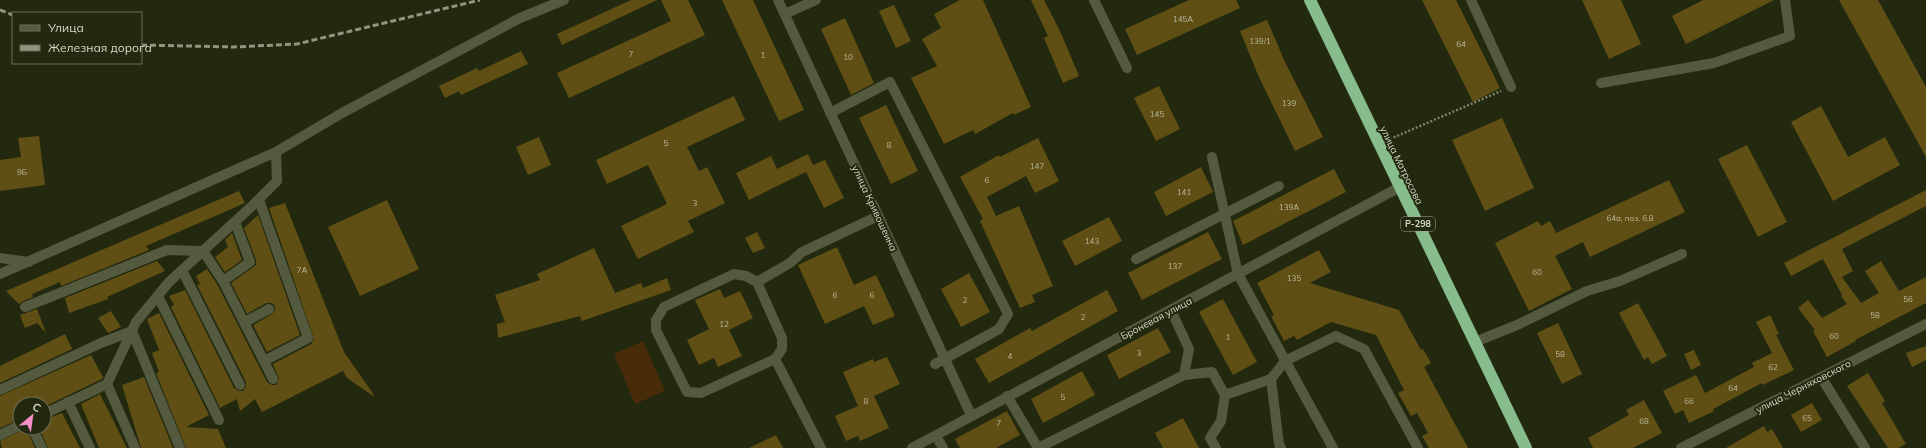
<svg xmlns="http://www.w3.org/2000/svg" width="1926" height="448" font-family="Mulish,sans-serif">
  <rect width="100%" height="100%" fill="#23290e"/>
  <polygon fill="#482b08" points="643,341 665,391 635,404 614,354"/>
  <g fill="#5f4f14">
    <polygon points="631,0 657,0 562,45 557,34"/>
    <polygon points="661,0 688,0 705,35 569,98 557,73 671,21"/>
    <polygon points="722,0 753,0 804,110 779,121"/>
    <polygon points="960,0 983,0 1031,107 1014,115 1013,113 975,134 973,130 944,144 911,78 937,66 922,39 941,28 934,14"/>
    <polygon points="1031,0 1044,0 1060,31 1079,76 1063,83 1044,38 1048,36"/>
    <polygon points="1189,0 1236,0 1240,8 1137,55 1125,29"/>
    <polygon points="1422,0 1456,0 1500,88 1473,102"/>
    <polygon points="1582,0 1621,0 1641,44 1609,59"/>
    <polygon points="1703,0 1774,0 1686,44 1672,16"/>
    <polygon points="1839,0 1878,0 1926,87 1926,157"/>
    <polygon points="894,5 911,41 896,48 879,11"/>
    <polygon points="845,18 874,83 851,95 821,29"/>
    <polygon points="1267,20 1285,62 1323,137 1295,151 1258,75 1240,31"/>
    <polygon points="521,51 528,64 461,95 459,91 445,98 439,86 477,68 479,71"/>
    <polygon points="1159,86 1180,129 1156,141 1134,98"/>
    <polygon points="734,96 745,120 687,147 699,171 707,167 725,203 688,221 694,232 638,259 621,226 667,204 648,165 607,184 596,160"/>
    <polygon points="886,105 918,171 891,184 859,118"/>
    <polygon points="1821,106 1848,157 1885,137 1900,165 1833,201 1791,122"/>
    <polygon points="1502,118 1534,188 1485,211 1452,140"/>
    <polygon points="39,136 45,185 0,191 0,160 21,157 18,138"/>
    <polygon points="539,137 551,165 528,175 516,147"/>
    <polygon points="1038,138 1059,181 1035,193 1026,176 987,197 996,216 1019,206 1053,286 1032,295 1035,302 1020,308 980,221 983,219 960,177 999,155 1000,157"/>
    <polygon points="1747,145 1787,222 1758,237 1718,159"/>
    <polygon points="808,154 813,165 825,160 844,198 824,208 806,172 749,200 736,173 771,156 777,169"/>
    <polygon points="1201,167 1213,192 1166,216 1154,192"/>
    <polygon points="1334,169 1346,192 1243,245 1233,221"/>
    <polygon points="1669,180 1685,212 1590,257 1583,242 1555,256 1572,289 1529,311 1495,243 1538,221 1541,226 1550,221 1556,233"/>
    <polygon points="1926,190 1926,206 1842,249 1853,271 1842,277 1861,303 1879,293 1865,271 1881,261 1899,291 1926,277 1926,303 1855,340 1856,341 1827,357 1813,331 1815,330 1798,308 1808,300 1822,318 1847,304 1841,296 1842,295 1823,259 1791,276 1784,263"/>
    <polygon points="239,191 245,203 146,246 149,250 61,286 60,282 32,294 33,297 23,301 19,304 6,291"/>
    <polygon points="387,200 419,269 360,296 328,227"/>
    <polygon points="285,203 344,352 374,395 373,396 347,378 343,371 262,412 255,399 240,411 237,399 220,408 171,307 174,305 169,296 185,290 234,388 239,391 243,391 246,386 246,382 197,285 200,284 196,276 207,269 217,284 267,382 272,385 276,385 279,379 273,364 311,344 314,339 269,208"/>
    <polygon points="258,215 300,335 267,352 253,325 272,314 275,310 275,306 272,303 266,303 247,314 231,283 256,265 256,260 244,228"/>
    <polygon points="1109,217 1122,241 1075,266 1062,241"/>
    <polygon points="757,232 765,248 753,253 745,238"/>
    <polygon points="1208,232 1222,259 1142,300 1128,273"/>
    <polygon points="232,233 242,260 225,272 215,257 228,247 225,240"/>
    <polygon points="837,247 854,285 876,275 895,316 873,325 864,306 825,324 798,265"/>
    <polygon points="594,248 615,293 641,283 643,288 667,278 671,290 582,321 580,316 498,338 497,324 505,322 495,295 540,280 537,274"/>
    <polygon points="1319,250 1331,272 1310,283 1399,310 1421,350 1423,349 1431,363 1424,367 1468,448 1429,448 1422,436 1428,433 1417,413 1411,416 1398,393 1404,390 1376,335 1331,322 1297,340 1294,336 1284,341 1271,316 1274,315 1257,283"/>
    <polygon points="157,261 165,271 107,297 108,299 69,313 65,298"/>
    <polygon points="969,273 990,312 961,327 941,289"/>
    <polygon points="720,289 724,298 740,291 753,318 729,330 742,356 718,367 714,358 699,365 687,340 709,329 695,300"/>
    <polygon points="1107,290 1118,311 989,383 975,359 1030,328 1032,331"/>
    <polygon points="1223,299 1257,362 1233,375 1199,312"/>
    <polygon points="1638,303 1667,356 1652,364 1648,357 1644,360 1619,313"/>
    <polygon points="37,309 46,333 37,323 25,328 20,315"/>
    <polygon points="111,311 121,327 108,333 98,318"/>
    <polygon points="159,313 209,415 186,427 218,429 226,448 186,448 156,373 159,372 152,353 159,350 147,319"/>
    <polygon points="1770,315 1779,334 1776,335 1794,370 1763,385 1762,383 1713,409 1714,411 1689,423 1683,410 1675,414 1663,391 1696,375 1705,393 1754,367 1752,363 1772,353 1756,322"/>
    <polygon points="1558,323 1582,374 1562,384 1537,333"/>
    <polygon points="1158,328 1171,352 1119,379 1107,355"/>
    <polygon points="65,334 72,349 0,383 0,366"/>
    <polygon points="1926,346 1926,360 1912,367 1906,353"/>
    <polygon points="1694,350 1701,365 1691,370 1684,354"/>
    <polygon points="91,355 103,377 102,379 44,407 44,404 20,404 20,419 0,428 0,396"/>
    <polygon points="887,357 900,384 874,396 889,428 860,441 858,436 846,441 835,416 858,406 843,372 873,359 874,362"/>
    <polygon points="1082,371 1095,395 1043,423 1031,399"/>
    <polygon points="1868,373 1885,401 1882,403 1906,444 1898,448 1888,448 1847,386"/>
    <polygon points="144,377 173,448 141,448 122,385"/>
    <polygon points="100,394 127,448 99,448 81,404"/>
    <polygon points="1644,400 1662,433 1633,448 1593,448 1588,438 1629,415 1626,410"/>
    <polygon points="1812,403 1822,420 1801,432 1791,415"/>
    <polygon points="1007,411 1020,435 996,448 960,448 955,439"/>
    <polygon points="62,413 80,448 48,448 39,428 44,428 44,420"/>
    <polygon points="1183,418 1199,448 1163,448 1155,433"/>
    <polygon points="1764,426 1767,432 1772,429 1783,448 1726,448"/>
    <polygon points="26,428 35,448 2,448 0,441"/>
    <polygon points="776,435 783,448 749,448"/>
  </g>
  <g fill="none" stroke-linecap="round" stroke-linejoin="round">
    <polyline stroke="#7c826c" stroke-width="2.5" stroke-dasharray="2 2" stroke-linecap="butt" points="1390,139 1501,91"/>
    <g stroke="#535a3d" stroke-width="10">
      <polyline points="778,0 971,415"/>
      <polyline points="1094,0 1127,68"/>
      <polyline points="1471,0 1511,87"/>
      <polyline points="785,14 816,0"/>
      <polyline points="1601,83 1714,63 1790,36 1785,0"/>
      <polyline points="830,113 890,82 1008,314 999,329 935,364"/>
      <polyline points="1212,157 1238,274 1333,448"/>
      <polyline points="259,200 308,338 264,361"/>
      <polyline points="0,258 29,262"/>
      <polyline points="1136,259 1279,186"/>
      <polyline points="182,270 240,385"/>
      <polyline points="0,274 276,152 342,113 520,18 564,0"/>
      <polygon points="734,274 746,276 757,282 782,338 782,349 775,359 701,393 687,392 656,330 656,320 664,307"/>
      <polyline points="223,281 250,262 235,222"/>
      <polyline points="757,282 790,263 802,252 878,216"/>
      <polyline points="158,296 219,420"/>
      <polyline points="25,307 167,250 203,251 223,281 273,379"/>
      <polyline points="245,322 269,309"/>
      <polyline points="1475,342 1517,325 1587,291 1620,281 1682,254"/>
      <polyline points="775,359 821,448"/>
      <polyline points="1184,375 1212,372 1225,395 1221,421 1210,438 1216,448"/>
      <polyline points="1821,377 1865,448"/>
      <polyline points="107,384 135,448"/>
      <polyline points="0,390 101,343 132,331 180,448"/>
      <polyline points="1225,395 1271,379"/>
      <polyline points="1007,396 1038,448 1184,375 1189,349 1171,310"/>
      <polyline points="68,402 90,448"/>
      <polyline points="44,414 107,384 136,322 169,282 252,206 277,181 276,152"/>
      <polyline points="32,428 42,448"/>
      <polyline points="0,435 20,425"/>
      <polyline points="936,436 943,448"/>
      <polyline points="912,448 1400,187"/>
      <polyline points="1281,448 1279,444 1271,379 1285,361 1336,336 1364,349 1418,448"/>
      <polyline points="1681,448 1926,324"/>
    </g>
    <polyline stroke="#87bd8c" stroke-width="12" points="1310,0 1526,448"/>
    <g stroke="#909581" stroke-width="3" stroke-dasharray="6 3" stroke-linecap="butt">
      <polyline points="0,10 13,15"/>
      <polyline points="141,45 234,47 297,44 480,0"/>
    </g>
  </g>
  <g text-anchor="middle" stroke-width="4" stroke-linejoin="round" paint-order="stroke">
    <g font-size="8" fill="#b8b89d">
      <text x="1183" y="22">145А</text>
      <text x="1260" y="44">139/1</text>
      <text x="1461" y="47">64</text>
      <text x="631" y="57">7</text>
      <text x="763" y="58">1</text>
      <text x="848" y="60">10</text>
      <text x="1289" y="106">139</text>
      <text x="1157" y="117">145</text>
      <text x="666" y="146">5</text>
      <text x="889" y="148">8</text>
      <text x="1037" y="169">147</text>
      <text x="22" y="175">9Б</text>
      <text x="987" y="183">6</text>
      <text x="1184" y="195">141</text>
      <text x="695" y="206">3</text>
      <text x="1289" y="210">139А</text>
      <text x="1630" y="221">64а, поз. 6,8</text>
      <text x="1092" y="244">143</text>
      <text x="1175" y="269">137</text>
      <text x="302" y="273">7А</text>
      <text x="1537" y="275">60</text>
      <text x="1294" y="281">135</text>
      <text x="835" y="298">6</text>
      <text x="872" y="298">6</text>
      <text x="1908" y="302">56</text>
      <text x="965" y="303">2</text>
      <text x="1875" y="318">58</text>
      <text x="1083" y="320">2</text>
      <text x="724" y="327">12</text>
      <text x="1834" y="339">60</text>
      <text x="1228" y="340">1</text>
      <text x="1139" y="356">3</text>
      <text x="1560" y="357">58</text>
      <text x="1010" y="359">4</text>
      <text x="1773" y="370">62</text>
      <text x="1733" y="391">64</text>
      <text x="1063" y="400">5</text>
      <text x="866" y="404">8</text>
      <text x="1689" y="404">66</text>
      <text x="1807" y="421">65</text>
      <text x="1644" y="424">68</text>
      <text x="999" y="426">7</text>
    </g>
    <rect fill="#23290e" stroke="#a0a692" stroke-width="1" x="1401" y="217" width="34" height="14" rx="3"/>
    <g font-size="9" font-weight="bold" fill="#d6dbcb">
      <text x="1418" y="227">Р-298</text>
    </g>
    <g font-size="10" fill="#d6dbcb" stroke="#23290e">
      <text transform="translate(1402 165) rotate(64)" y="4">улица Матросова</text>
      <text transform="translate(875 208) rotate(65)" y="4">улица Кривошеина</text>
      <text transform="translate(1156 318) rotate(-28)" y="4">Броневая улица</text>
      <text transform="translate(1803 386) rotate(-27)" y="4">улица Черняховского</text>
    </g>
  </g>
  <rect x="12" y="12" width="130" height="52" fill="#23290e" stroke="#6b705a"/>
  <rect x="20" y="25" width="20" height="6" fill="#535a3d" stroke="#6b705a"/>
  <text x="48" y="32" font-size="12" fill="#d6dbcb">Улица</text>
  <rect x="20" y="45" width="20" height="6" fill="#909581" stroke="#6b705a"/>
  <text x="48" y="52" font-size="12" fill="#d6dbcb">Железная дорога</text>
  <g transform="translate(32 416) rotate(29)"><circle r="19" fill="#23290e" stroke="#6b705a"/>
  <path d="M0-3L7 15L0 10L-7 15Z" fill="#f890cb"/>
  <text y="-6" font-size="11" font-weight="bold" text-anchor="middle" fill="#d6dbcb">С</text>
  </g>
</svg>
